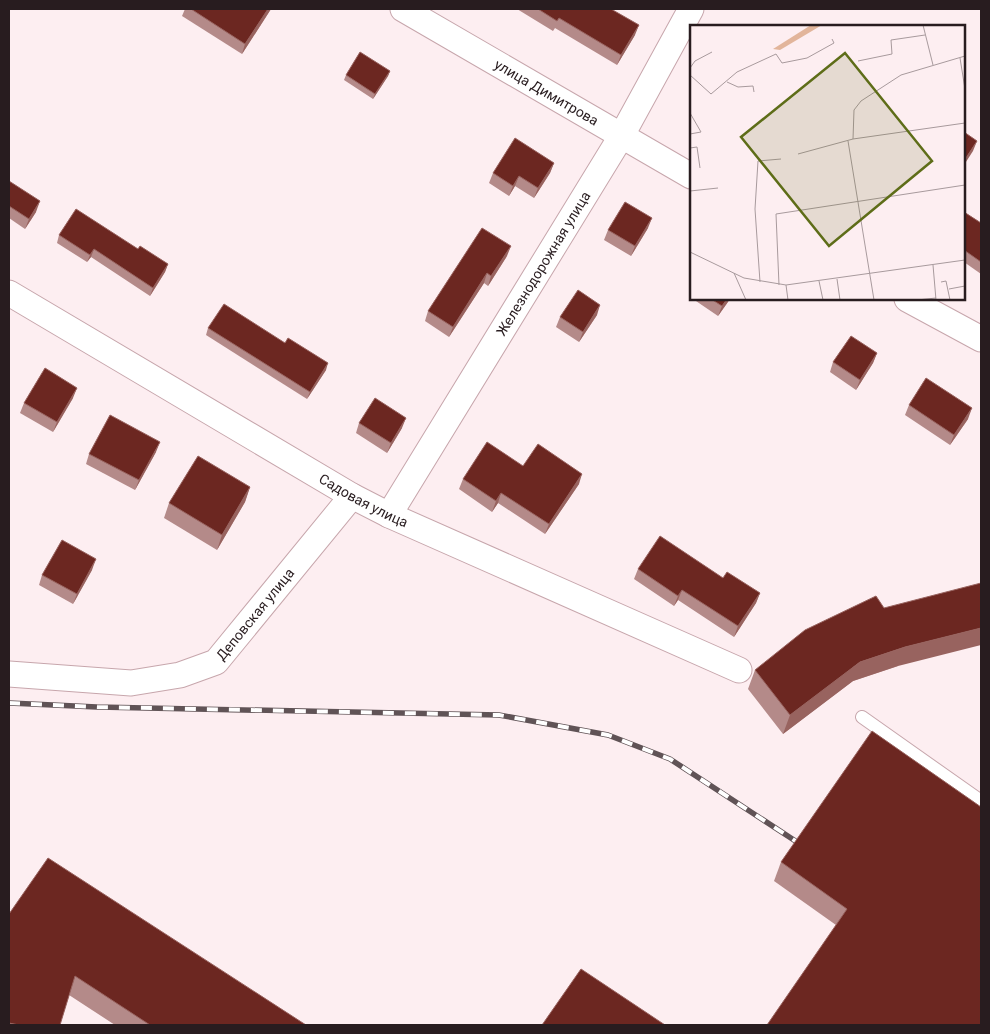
<svg xmlns="http://www.w3.org/2000/svg" width="990" height="1034" font-family="Roboto,sans-serif">
  <rect width="100%" height="100%" fill="#fdeef1"/>
  <g fill="none" stroke-linecap="round" stroke-linejoin="round">
    <g stroke="#c7a6ac" stroke-width="14">
      <polyline id="service" points="862,717 981,801"/>
    </g>
    <g stroke="#c7a6ac" stroke-width="27">
      <g id="minor">
        <path id="s1" d="M403 9 691 176"/>
        <path id="s2" d="M9 293 352 496 389 515 739 670"/>
        <polyline points="907,299 981,339"/>
        <path id="s3" d="M389 515 622 135 691 9"/>
        <path id="s4" d="M9 674 131 683 180 675 216 662 352 496"/>
      </g>
    </g>
    <use href="#service" stroke="#fff" stroke-width="12"/>
    <use href="#minor" stroke="#fff" stroke-width="25"/>
    <g stroke="#605356" stroke-width="5.5">
      <polyline id="rail" points="9,703 97,707 499,715 608,735 670,759 800,844"/>
    </g>
    <use href="#rail" stroke="#fff" stroke-width="4" stroke-dasharray="11" stroke-linecap="butt"/>
  </g>
  <g fill="#b48a89">
    <polygon points="185,9 271,9 242,54 182,16"/>
    <polygon points="517,9 611,9 635,35 617,65 555,28 553,31"/>
    <polygon points="390,71 388,76 373,99 344,80 346,75"/>
    <polygon points="554,163 550,173 534,198 515,186 509,196 489,183 493,173"/>
    <polygon points="9,181 36,212 25,229 9,218"/>
    <polygon points="964,212 981,223 981,274 964,262"/>
    <polygon points="648,228 631,256 604,240 608,230"/>
    <polygon points="59,235 138,249 168,264 165,272 150,296 91,257 87,262 57,243"/>
    <polygon points="507,256 488,286 484,283 449,337 425,321 428,311"/>
    <polygon points="693,299 730,299 718,316"/>
    <polygon points="597,315 579,342 556,327 560,317"/>
    <polygon points="208,328 326,370 307,399 206,335"/>
    <polygon points="877,353 873,363 856,390 830,372 833,362"/>
    <polygon points="73,398 53,432 20,413 24,403"/>
    <polygon points="909,405 968,419 950,445 905,415"/>
    <polygon points="359,423 402,428 387,453 356,433"/>
    <polygon points="156,452 135,490 86,464 89,454"/>
    <polygon points="523,466 579,484 545,534 498,503 492,512 459,489 463,479"/>
    <polygon points="250,487 245,502 217,550 164,518 169,503"/>
    <polygon points="638,569 760,593 756,603 734,637 678,600 674,606 634,579"/>
    <polygon points="92,570 73,604 39,585 42,575"/>
    <polygon points="898,666 853,681 783,734 748,689 755,670"/>
    <polygon points="981,807 836,925 774,881 781,862"/>
    <polygon points="9,914 306,1025 115,1025 69,995 60,1025 9,1025"/>
  </g>
  <g fill="#98635f">
    <polygon points="268,9 271,9 242,54 245,44"/>
    <polygon points="639,25 635,35 617,65 621,55"/>
    <polygon points="390,71 388,76 373,99 375,94"/>
    <polygon points="977,141 973,151 964,165 964,161"/>
    <polygon points="554,163 550,173 534,198 538,188"/>
    <polygon points="519,176 515,186 509,196 513,186"/>
    <polygon points="40,201 36,212 25,229 29,219"/>
    <polygon points="652,218 648,228 631,256 635,246"/>
    <polygon points="511,246 507,256 488,286 491,276"/>
    <polygon points="94,249 91,257 87,262 90,255"/>
    <polygon points="168,264 165,272 150,296 153,288"/>
    <polygon points="487,273 484,283 449,337 453,327"/>
    <polygon points="727,299 730,299 718,316 722,306"/>
    <polygon points="600,305 597,315 579,342 583,332"/>
    <polygon points="877,353 873,363 856,390 860,380"/>
    <polygon points="328,363 326,370 307,399 310,392"/>
    <polygon points="77,388 73,398 53,432 57,422"/>
    <polygon points="972,408 968,419 950,445 954,435"/>
    <polygon points="406,418 402,428 387,453 391,443"/>
    <polygon points="160,442 156,452 135,490 139,480"/>
    <polygon points="582,474 579,484 545,534 549,524"/>
    <polygon points="250,487 245,502 217,550 222,535"/>
    <polygon points="501,493 498,503 492,512 496,501"/>
    <polygon points="96,559 92,570 73,604 77,594"/>
    <polygon points="682,590 678,600 674,606 678,596"/>
    <polygon points="760,593 756,603 734,637 738,626"/>
    <polygon points="981,628 981,645 898,666 853,681 783,734 790,715 860,662 905,647"/>
  </g>
  <g fill="#6c2721" stroke="#98635f">
    <polygon points="191,9 268,9 245,44"/>
    <polygon points="538,9 611,9 639,25 621,55 559,18 557,21"/>
    <polygon points="360,52 390,71 375,94 346,75"/>
    <polygon points="964,132 977,141 964,161"/>
    <polygon points="515,138 554,163 538,188 519,176 513,186 493,173"/>
    <polygon points="9,181 40,201 29,219 9,206"/>
    <polygon points="625,202 652,218 635,246 608,230"/>
    <polygon points="76,209 138,249 140,246 168,264 153,288 94,249 90,255 59,235"/>
    <polygon points="964,212 981,223 981,262 964,250"/>
    <polygon points="482,228 511,246 491,276 487,273 453,327 428,311"/>
    <polygon points="578,290 600,305 583,332 560,317"/>
    <polygon points="711,299 727,299 722,306"/>
    <polygon points="224,304 285,343 288,338 328,363 310,392 208,328"/>
    <polygon points="851,336 877,353 860,380 833,362"/>
    <polygon points="45,368 77,388 57,422 24,403"/>
    <polygon points="926,378 972,408 954,435 909,405"/>
    <polygon points="375,398 406,418 391,443 359,423"/>
    <polygon points="110,415 160,442 139,480 89,454"/>
    <polygon points="487,442 523,466 538,444 582,474 549,524 501,493 496,501 463,479"/>
    <polygon points="198,456 250,487 222,535 169,503"/>
    <polygon points="660,536 723,578 727,572 760,593 738,626 682,590 678,596 638,569"/>
    <polygon points="62,540 96,559 77,594 42,575"/>
    <polygon points="981,583 981,628 905,647 860,662 790,715 755,670 805,630 876,596 884,608"/>
    <polygon points="872,731 981,807 981,1025 767,1025 847,909 781,862"/>
    <polygon points="48,858 306,1025 150,1025 75,976 60,1025 19,1025 9,1023 9,914"/>
    <polygon points="581,969 665,1025 542,1025"/>
  </g>
  <g text-anchor="middle" stroke-width="5" stroke-linejoin="round" paint-order="stroke">
    <g font-size="14" fill="#281c1f" stroke="#fff">
      <text dy="5" stroke="none"><textPath href="#s1" startOffset="166">улица Димитрова</textPath></text>
      <text dy="5" stroke="none"><textPath href="#s3" startOffset="295">Железнодорожная улица</textPath></text>
      <text dy="5" stroke="none"><textPath href="#s2" startOffset="411">Садовая улица</textPath></text>
      <text dy="5" stroke="none"><textPath href="#s4" startOffset="272">Деповская улица</textPath></text>
    </g>
  </g>
  <g transform="translate(690 25)">
    <rect width="275" height="275" fill="#fdeef1"/>
    <path d="M121 0H132L90 25 83 24Z" fill="#e2b59b"/>
    <path fill="none" stroke="#a89a9d" stroke-width="1" d="M233 0 243 40M270 33 275 64M168 36 202 29 201 15 235 10M0 43 5 36 22 27M0 50 21 69 47 47 86 29 92 38 117 33 144 18 142 14M37 57 48 62 63 61 64 67M0 88 11 107 0 109M163 114 164 85 171 76 211 50 275 31M158 116 184 275M0 123 7 122 10 143M108 129 163 114 275 98M0 166 28 163M0 227 54 253 96 260 275 235M243 240 246 275M44 248 56 275M147 254 150 275M129 256 133 275M70 257 65 184 68 136 91 134M251 257 256 256 260 275M89 260 86 189 275 160M96 260 98 275M259 264 275 261M227 275 246 273"/>
    <path fill="#5e6d18" fill-opacity="0.15" stroke="#5e6d18" stroke-width="2.5" d="M155 28 242 136 139 221 51 112Z"/>
    <rect width="275" height="275" fill="none" stroke="#281c1f" stroke-width="2.5"/>
  </g>
  <rect width="990" height="1034" fill="none" stroke="#281c1f" stroke-width="20"/>
</svg>
